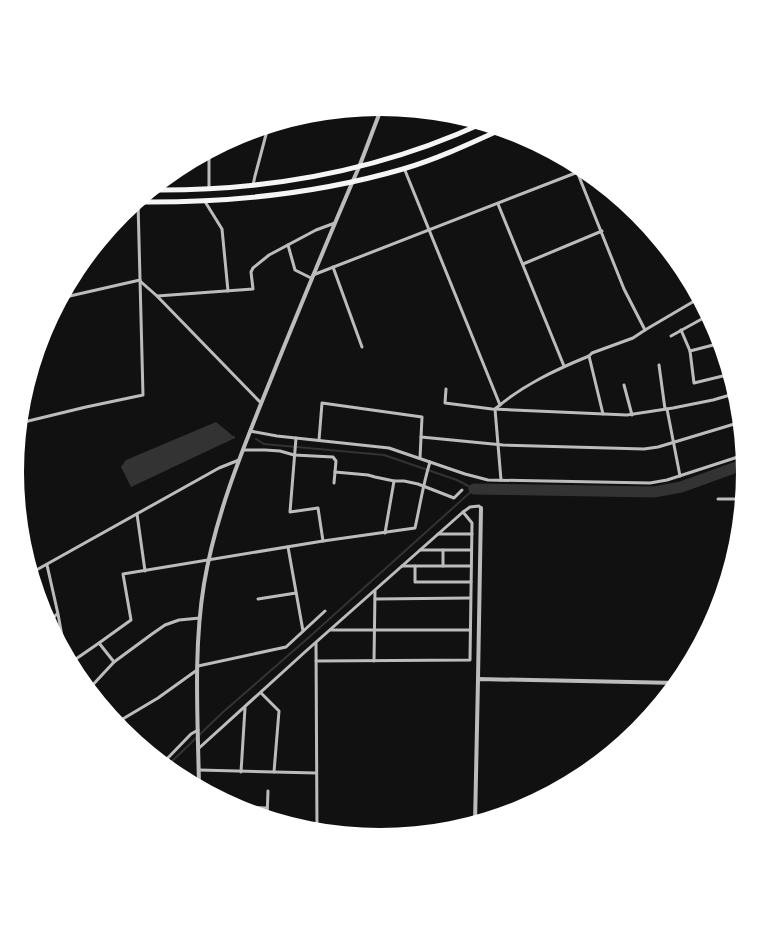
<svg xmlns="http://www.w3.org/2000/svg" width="761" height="945" font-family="Montserrat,sans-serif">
  <rect width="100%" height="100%" fill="#111"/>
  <polygon fill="#333" points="216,422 233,436 235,436 235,438 131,487 121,467 126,460"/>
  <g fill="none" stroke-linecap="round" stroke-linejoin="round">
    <polyline stroke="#333" stroke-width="2" points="166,767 222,713 307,639 474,489 457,480 384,455 264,444 256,439"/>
    <polyline stroke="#333" stroke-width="11" points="474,489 654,492 681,487 745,464"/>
    <g stroke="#bcbcbc" stroke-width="3">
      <polyline points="209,152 209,188"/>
      <polyline points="574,164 624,289 645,330"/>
      <polyline points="404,168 500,405"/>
      <polyline points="253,185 255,176 268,127"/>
      <polyline points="204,200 222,229 228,291"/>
      <polyline points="498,204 564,366"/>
      <polyline points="288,245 295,270 311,278"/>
      <polyline points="523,264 602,231"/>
      <polyline points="333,267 362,347"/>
      <polyline points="313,275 578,172 583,168"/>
      <polyline points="140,281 157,296 261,403"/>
      <polyline points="157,296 253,289 251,272 253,268 269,255 316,230 335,223"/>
      <polyline points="61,298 140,280"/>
      <polyline points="681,330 690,351"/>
      <polyline points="671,336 709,315"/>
      <polyline points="721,343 690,351 694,383 731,374"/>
      <polyline points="589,356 603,414"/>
      <polyline points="659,365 665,409"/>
      <polyline points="624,385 632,415"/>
      <polyline points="446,389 445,403 492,409 627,415 673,408 713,400 737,393"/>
      <polyline points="667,409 680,476"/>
      <polyline points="20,423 86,407 143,395 138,202"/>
      <polyline points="250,431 277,436 389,448 465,474 488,480 650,483 667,480 744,455"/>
      <polyline points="421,437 503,445 644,449 658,447 741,422"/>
      <polyline points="296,438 290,512 318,508 323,541"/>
      <polyline points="319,440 322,403 422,417 420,458"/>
      <polyline points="243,450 265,450 280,451 294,455 333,457 336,461 334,483"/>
      <polyline points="335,472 368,475 375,477 394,481 404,481 418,484 454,498 462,490"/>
      <path d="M501 480 495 409C523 385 555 370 589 356L592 353 633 338 645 330 696 300 699 297"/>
      <polyline points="718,499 743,499"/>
      <polyline points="137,514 145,571"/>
      <polyline points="385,533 394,481"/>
      <polyline points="438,534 472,534"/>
      <polyline points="288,547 303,631"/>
      <polyline points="420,550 471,550"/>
      <polyline points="443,550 443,566"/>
      <polyline points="47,565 58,614 65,653"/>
      <polyline points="402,566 471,566"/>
      <polyline points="415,566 415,582 471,582"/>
      <polyline points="31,573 219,468 239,460"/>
      <polyline points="258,599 296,593"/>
      <polyline points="375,599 470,598"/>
      <polyline points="48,623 57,614"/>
      <polyline points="331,630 470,630"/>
      <polyline points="316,643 317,832"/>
      <polyline points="316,661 470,660 472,523 463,512"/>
      <polyline points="374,661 375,591"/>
      <path d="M114 662 99 643 131 620 123 574 323 541 415 528C420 506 423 484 430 462"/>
      <polyline points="70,663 99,643"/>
      <polyline points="198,666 286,647 325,611"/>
      <polyline points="88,690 114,662 152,634 165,625 179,620 200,618"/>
      <polyline points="261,693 279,711 274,772"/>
      <polyline points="116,723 158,698 197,670"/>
      <polyline points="198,749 306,651 463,512 470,507 479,506 481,508"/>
      <polyline points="162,764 191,734 198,730"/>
      <polyline points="199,770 316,773"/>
      <polyline points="241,772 245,708"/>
      <polyline points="242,807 267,808"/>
      <polyline points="267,818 268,791"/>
    </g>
    <g stroke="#bcbcbc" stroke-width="4">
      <polyline points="478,679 481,508"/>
      <path d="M199 788C198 720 193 651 204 584 217 506 250 432 279 359 305 295 331 231 359 167 367 147 374 127 382 107"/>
      <polyline points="475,824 478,679 678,683"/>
    </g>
    <g stroke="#f5f5f5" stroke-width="5">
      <path d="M152 190C266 191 379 171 483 123"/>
      <path d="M137 202C227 203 317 194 403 169 437 159 469 144 502 129"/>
    </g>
  </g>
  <path d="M0 0H761V945H0ZM24 472a356 356 0 1 1 712 0a356 356 0 1 1-712 0Z" fill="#fff" fill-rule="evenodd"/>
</svg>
